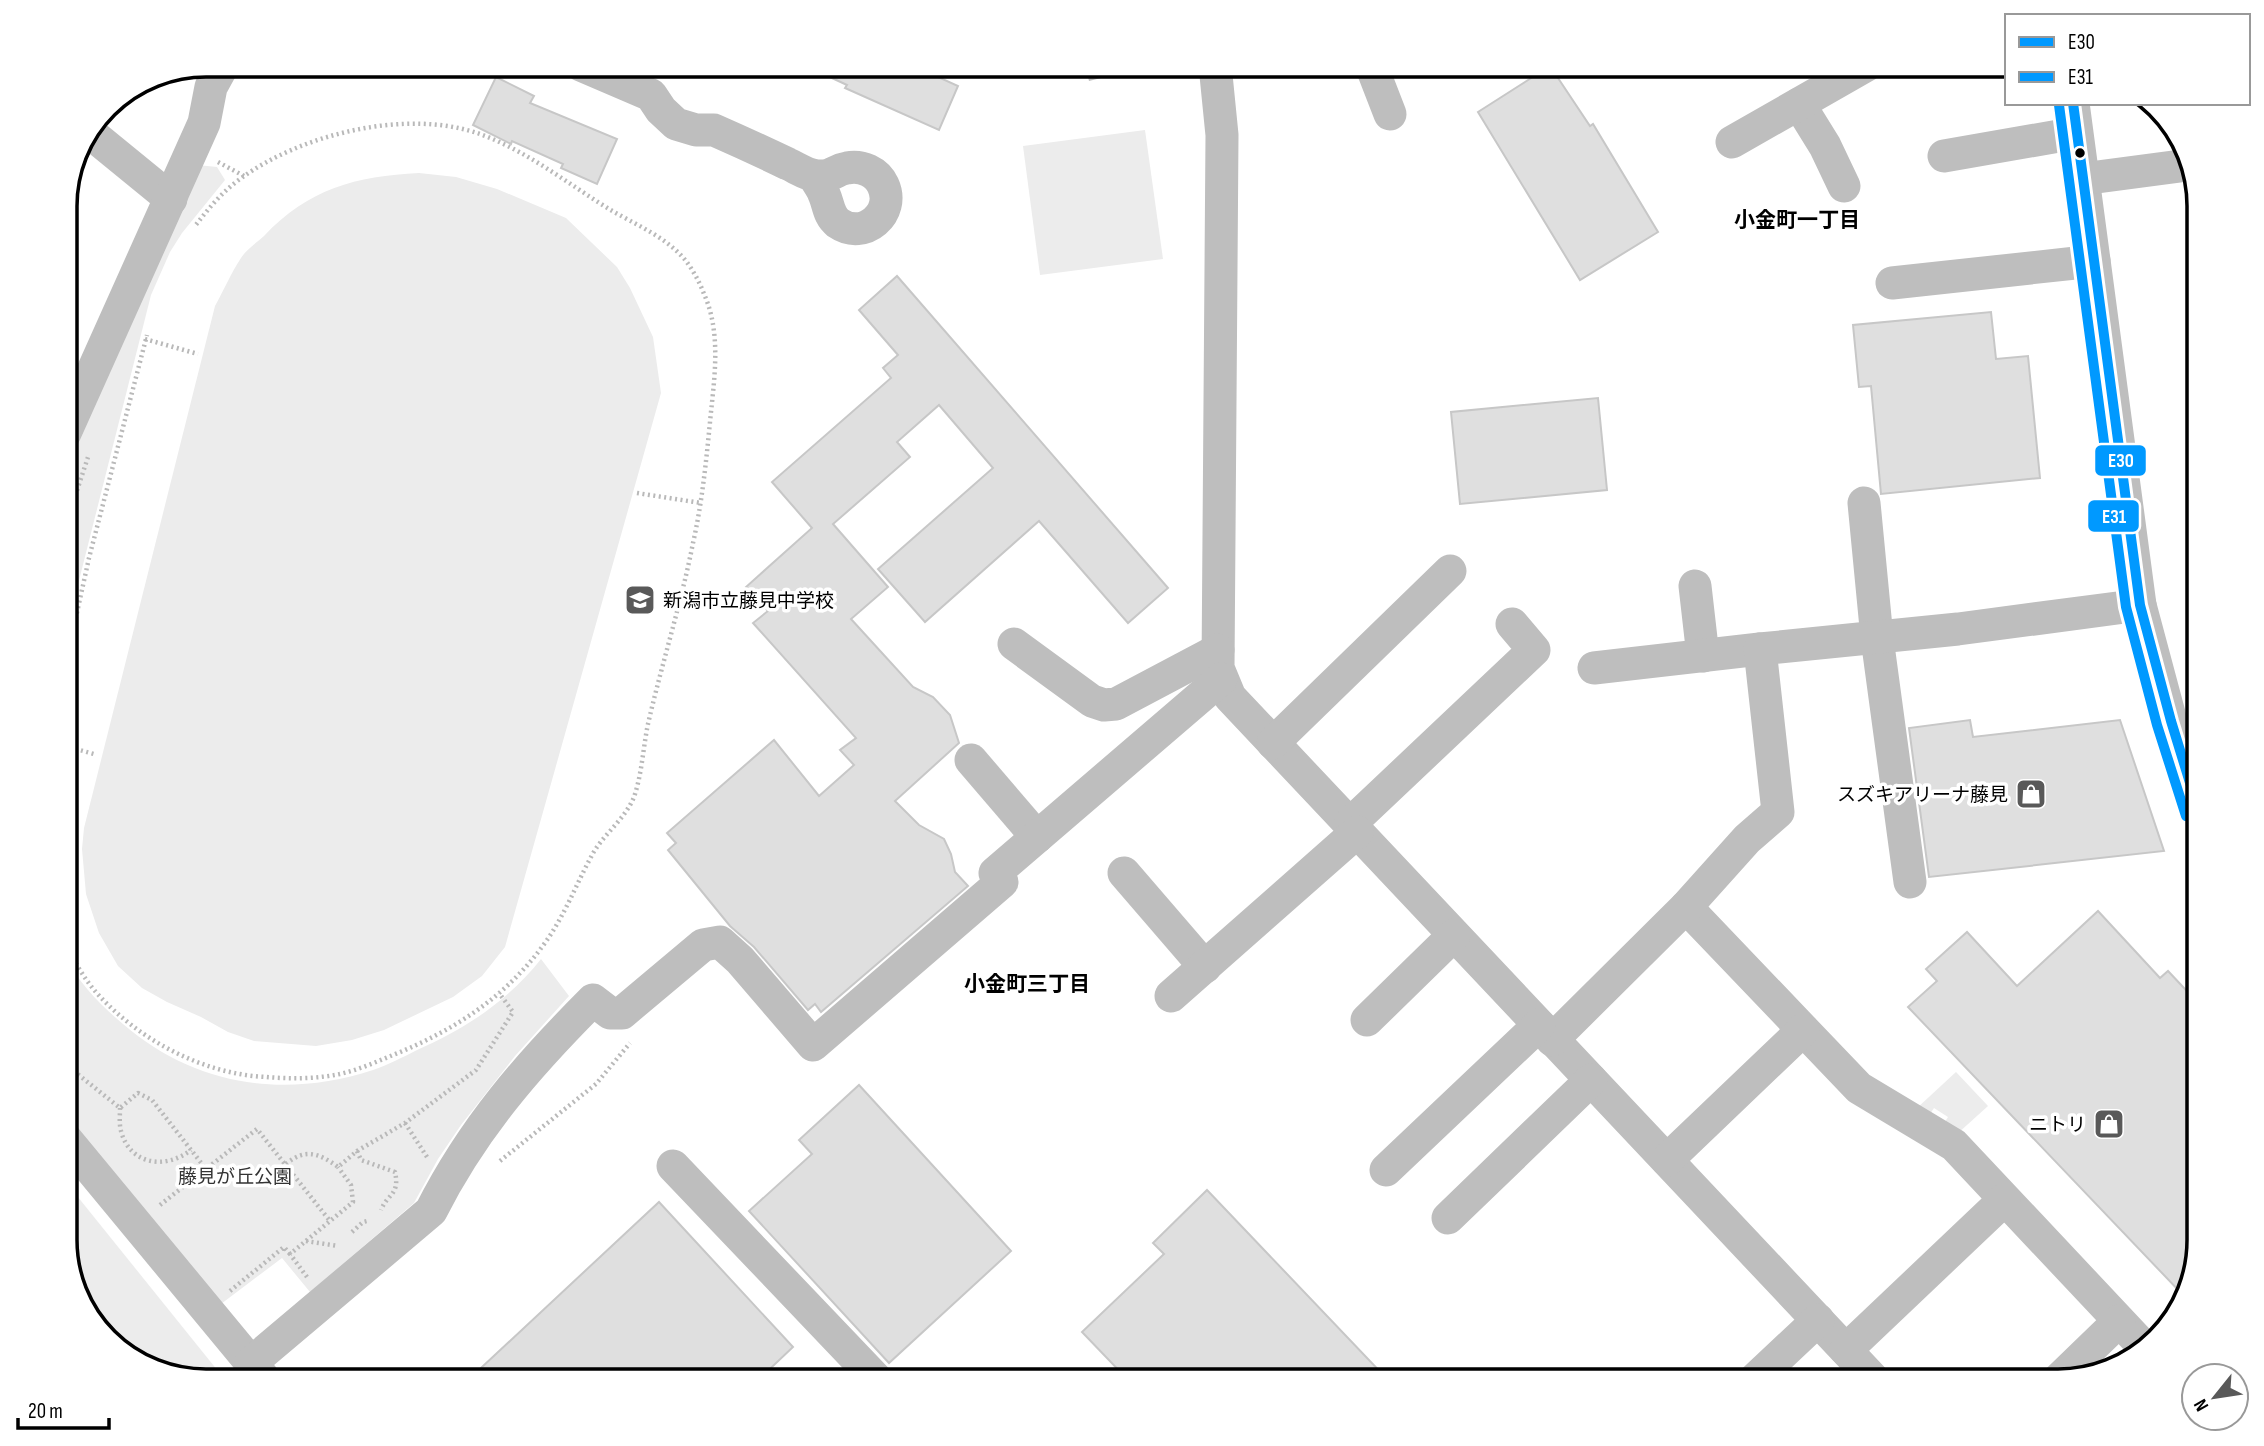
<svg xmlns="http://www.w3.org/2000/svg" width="2264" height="1446" font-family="'Sofia Sans Condensed','Noto Sans JP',sans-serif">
  <rect width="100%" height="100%" fill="#fff"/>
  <g fill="#ececec">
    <polygon points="1145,130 1163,259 1040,275 1023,146"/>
    <polygon points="197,165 217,167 225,180 182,233 170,252 151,295 65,636 65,461"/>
    <path d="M419 173 456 177 497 189 566 218 617 267 630 288 653 337 661 393 505 947 482 976 453 997 384 1030 352 1040 316 1046 254 1041 228 1032 201 1017 167 1002 142 988 118 966 99 933 86 894 82 849 84 828 215 306C224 290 231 273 241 258 246 250 256 243 264 236 308 189 356 176 419 173Z"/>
    <path d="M65 956C79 983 99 1004 123 1024 195 1086 284 1099 373 1070 388 1065 403 1057 417 1050 465 1029 508 1001 541 959L569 996 515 1056 461 1125 438 1159 414 1203 310 1292 282 1258 221 1304 65 1119Z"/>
    <polygon points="1956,1072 1988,1106 1957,1134 1943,1125 1948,1117 1934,1108 1928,1117 1916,1109"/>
    <polygon points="65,1181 226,1381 206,1381 128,1358 84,1311 65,1249"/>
  </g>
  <polygon fill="#bfbfbf" points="1085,65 1153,65 1089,81"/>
  <g fill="#dfdfdf" stroke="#c7c7c7" stroke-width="2">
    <polygon points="804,65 885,65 909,76 914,66 958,86 939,130 845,88 847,85"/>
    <polygon points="1550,66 1590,126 1593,124 1658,232 1580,280 1478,112"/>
    <polygon points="496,77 534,96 530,103 617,139 597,184 561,168 563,164 512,141 511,144 473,125"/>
    <polygon points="897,276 1168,588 1128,623 1039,521 925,622 878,569 993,468 939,405 897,442 910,457 833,524 888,587 851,619 913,687 933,697 950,715 959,743 895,801 919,825 944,839 951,854 955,872 968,886 821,1012 815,1004 808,1010 754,947 730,926 668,850 676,843 667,833 774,740 819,796 854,765 840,750 856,738 753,623 768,611 746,587 812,528 772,482 891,378 883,368 898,355 859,310"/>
    <polygon points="1991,312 1996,359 2028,356 2040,478 1881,494 1871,386 1859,387 1853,325"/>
    <polygon points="1598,398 1607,490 1460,504 1451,412"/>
    <polygon points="1970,720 1973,737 2120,720 2164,851 1929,877 1909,728"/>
    <polygon points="2098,911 2160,978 2168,971 2199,1004 2199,1240 2183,1295 1908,1007 1937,981 1926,969 1967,932 2017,986"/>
    <polygon points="859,1085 1011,1251 889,1363 749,1211 812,1154 799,1140"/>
    <polygon points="1207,1190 1389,1381 1129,1381 1082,1332 1164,1254 1153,1243"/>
    <polygon points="659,1202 793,1347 757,1381 467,1381"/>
  </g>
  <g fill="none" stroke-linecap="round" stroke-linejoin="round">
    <g stroke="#b9b9b9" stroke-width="4.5" stroke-dasharray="2 3.5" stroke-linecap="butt">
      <polyline points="218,162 244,176"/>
      <polyline points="145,339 198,354"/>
      <polyline points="637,493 701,503"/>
      <polyline points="65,527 89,454"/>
      <polyline points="65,667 89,558 147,335"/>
      <polyline points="65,746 94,754"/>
      <path d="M65 944C74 960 83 977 95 991 137 1039 202 1074 266 1077 290 1079 316 1079 340 1074 358 1070 376 1062 393 1055 455 1030 508 996 547 940 565 914 576 885 591 857 602 835 624 821 634 797 642 774 643 748 648 724 662 663 681 604 693 543 702 503 706 463 710 422 714 380 722 334 704 294 700 283 693 270 686 261 667 237 634 224 609 209 567 183 527 151 480 134 407 108 301 134 240 179 222 192 209 208 195 226"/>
      <polyline points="65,976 80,971"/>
      <polyline points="65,1064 120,1108 138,1093 152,1100 206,1169"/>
      <polyline points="65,1100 71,1108"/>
      <path d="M120 1108C120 1115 119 1124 121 1131 130 1165 165 1170 191 1150"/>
      <polyline points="405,1123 427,1157"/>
      <path d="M357 1151 361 1160 395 1172C400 1195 388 1193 381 1210"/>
      <polyline points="500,1161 596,1084 630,1043"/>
      <path d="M286 1164C305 1148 319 1153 338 1167L357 1151 405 1123 476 1070 513 1012 499 993"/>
      <polyline points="160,1205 257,1129 330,1221"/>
      <polyline points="352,1232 363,1222 367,1221"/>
      <polyline points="306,1241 338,1246"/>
      <polyline points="307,1277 290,1254 353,1202 351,1185 338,1167"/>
      <polyline points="230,1291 284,1247 290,1254"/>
    </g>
    <g stroke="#bebebe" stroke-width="33">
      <path d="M581 65 651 95 661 110 676 124 696 130H714C739 141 763 152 788 164 797 168 807 175 817 176 834 177 834 170 847 168 862 165 877 172 883 185 896 213 864 241 838 223 828 215 829 205 824 194 822 188 817 182 814 176"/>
      <polyline points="1215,65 1222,135 1218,668 1230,697 1875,1381"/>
      <polyline points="1371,65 1390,114"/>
      <polyline points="2073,103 2140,605 2171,721 2199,812"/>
      <polyline points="1799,104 1825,146 1844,186"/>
      <polyline points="89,132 171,199"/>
      <polyline points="1732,142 1867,65"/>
      <polyline points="1944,156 2076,133"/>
      <polyline points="2082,179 2188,165"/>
      <polyline points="1892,283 2094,261"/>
      <polyline points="65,433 204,123 211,87 223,65"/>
      <polyline points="1864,503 1877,638 1910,882"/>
      <polyline points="1695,586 1703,656"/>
      <polyline points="1014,644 1092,701 1104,705 1116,704 1218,650"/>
      <polyline points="1594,668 1760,649"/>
      <polyline points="1273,743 1450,571"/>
      <polyline points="971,760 1037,837"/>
      <polyline points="1350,824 1534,650 1512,624"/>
      <polyline points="1124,873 1205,967"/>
      <polyline points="1686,907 1859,1088 1954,1145 2144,1347"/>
      <polyline points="1171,996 1357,832"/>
      <polyline points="1367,1020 1454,935"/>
      <polyline points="1552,1040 1686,907 1747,839 1778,812 1760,649 1958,629 2140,605"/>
      <polyline points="65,1138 266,1381"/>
      <polyline points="1667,1160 1803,1030"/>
      <polyline points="673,1166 878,1381"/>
      <polyline points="1386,1170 1539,1025"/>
      <polyline points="1448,1218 1591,1080"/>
      <polyline points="1846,1350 2004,1200"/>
      <path d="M251 1363 431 1211C473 1128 528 1065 593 1000L610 1013H622L703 945 720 942 740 960 813 1045 1002 882 995 873 1221 679"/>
      <polyline points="1753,1381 1818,1320"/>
      <polyline points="2057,1381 2119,1321"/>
    </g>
    <g stroke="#fff" stroke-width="16">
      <polyline id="bus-1" points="2073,103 2140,605 2171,721 2199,812"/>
    </g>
    <g stroke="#fff" stroke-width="16">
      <polyline id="bus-2" points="2059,105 2126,607 2157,725 2186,816"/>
    </g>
    <use href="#bus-1" stroke="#09f" stroke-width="10"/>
    <use href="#bus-2" stroke="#09f" stroke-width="10"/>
  </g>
  <defs>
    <g id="school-square" transform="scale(1.575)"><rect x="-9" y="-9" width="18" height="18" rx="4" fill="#595959" stroke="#fff"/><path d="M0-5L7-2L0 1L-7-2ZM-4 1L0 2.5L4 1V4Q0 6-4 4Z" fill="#fff"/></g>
    <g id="shop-square" transform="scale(1.575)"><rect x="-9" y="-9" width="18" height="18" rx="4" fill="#595959" stroke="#fff"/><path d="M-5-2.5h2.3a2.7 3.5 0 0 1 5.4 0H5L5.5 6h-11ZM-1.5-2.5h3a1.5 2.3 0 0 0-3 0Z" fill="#fff"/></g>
  </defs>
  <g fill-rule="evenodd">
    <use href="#school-square" x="640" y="600"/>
    <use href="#shop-square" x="2031" y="794"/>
    <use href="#shop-square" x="2109" y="1124"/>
  </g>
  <circle fill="#000" stroke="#fff" stroke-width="2.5" cx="2080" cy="153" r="6"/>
  <g text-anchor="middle" stroke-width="7" stroke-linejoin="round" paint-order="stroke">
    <g font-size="19" fill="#000" stroke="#fff" text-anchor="end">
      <text x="663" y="607" text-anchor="start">新潟市立藤見中学校</text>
      <text x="2008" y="801">スズキアリーナ藤見</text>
      <text x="2086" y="1131">ニトリ</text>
    </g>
    <g font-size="19" fill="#333" stroke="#fff">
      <text x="235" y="1183">藤見が丘公園</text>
    </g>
    <g font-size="21" font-weight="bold" fill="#000" stroke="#fff">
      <text x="1797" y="227">小金町一丁目</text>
      <text x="1027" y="991">小金町三丁目</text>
    </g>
  </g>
  <path d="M0 0H2264V1446H0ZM206 77H2058A129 129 0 0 1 2187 206V1240A129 129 0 0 1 2058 1369H206A129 129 0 0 1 77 1240V206A129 129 0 0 1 206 77Z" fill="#fff" fill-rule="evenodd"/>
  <path fill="none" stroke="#000" stroke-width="3.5" d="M206 77H2058A129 129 0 0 1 2187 206V1240A129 129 0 0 1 2058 1369H206A129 129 0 0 1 77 1240V206A129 129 0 0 1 206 77Z"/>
  <g stroke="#fff" stroke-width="2.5">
    <rect x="2094" y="444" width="53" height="33" rx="7" fill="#09f"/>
    <rect x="2087" y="499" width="53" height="34" rx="7" fill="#09f"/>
  </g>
  <g font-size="19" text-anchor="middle" font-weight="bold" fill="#fff">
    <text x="2121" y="467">E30</text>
    <text x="2114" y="523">E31</text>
  </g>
  <rect x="2005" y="14" width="245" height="91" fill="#ffffff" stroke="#999999" stroke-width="2"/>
  <rect x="2019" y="37" width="35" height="10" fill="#0099ff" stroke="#999999" stroke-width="2"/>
  <text x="2068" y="49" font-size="21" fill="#000000">E30</text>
  <rect x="2019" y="72" width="35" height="10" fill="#0099ff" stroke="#999999" stroke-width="2"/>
  <text x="2068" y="84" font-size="21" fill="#000000">E31</text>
  <g transform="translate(2215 1397) rotate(240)"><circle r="33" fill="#ffffff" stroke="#999999" stroke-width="2"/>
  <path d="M0-5L12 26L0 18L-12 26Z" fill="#595959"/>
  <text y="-10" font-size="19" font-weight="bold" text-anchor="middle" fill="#000000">N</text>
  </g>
  <path d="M18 1418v10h91v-10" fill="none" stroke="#000000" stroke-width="3.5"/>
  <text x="28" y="1418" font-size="21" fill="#000000" stroke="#ffffff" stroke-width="5" paint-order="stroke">20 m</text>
</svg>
